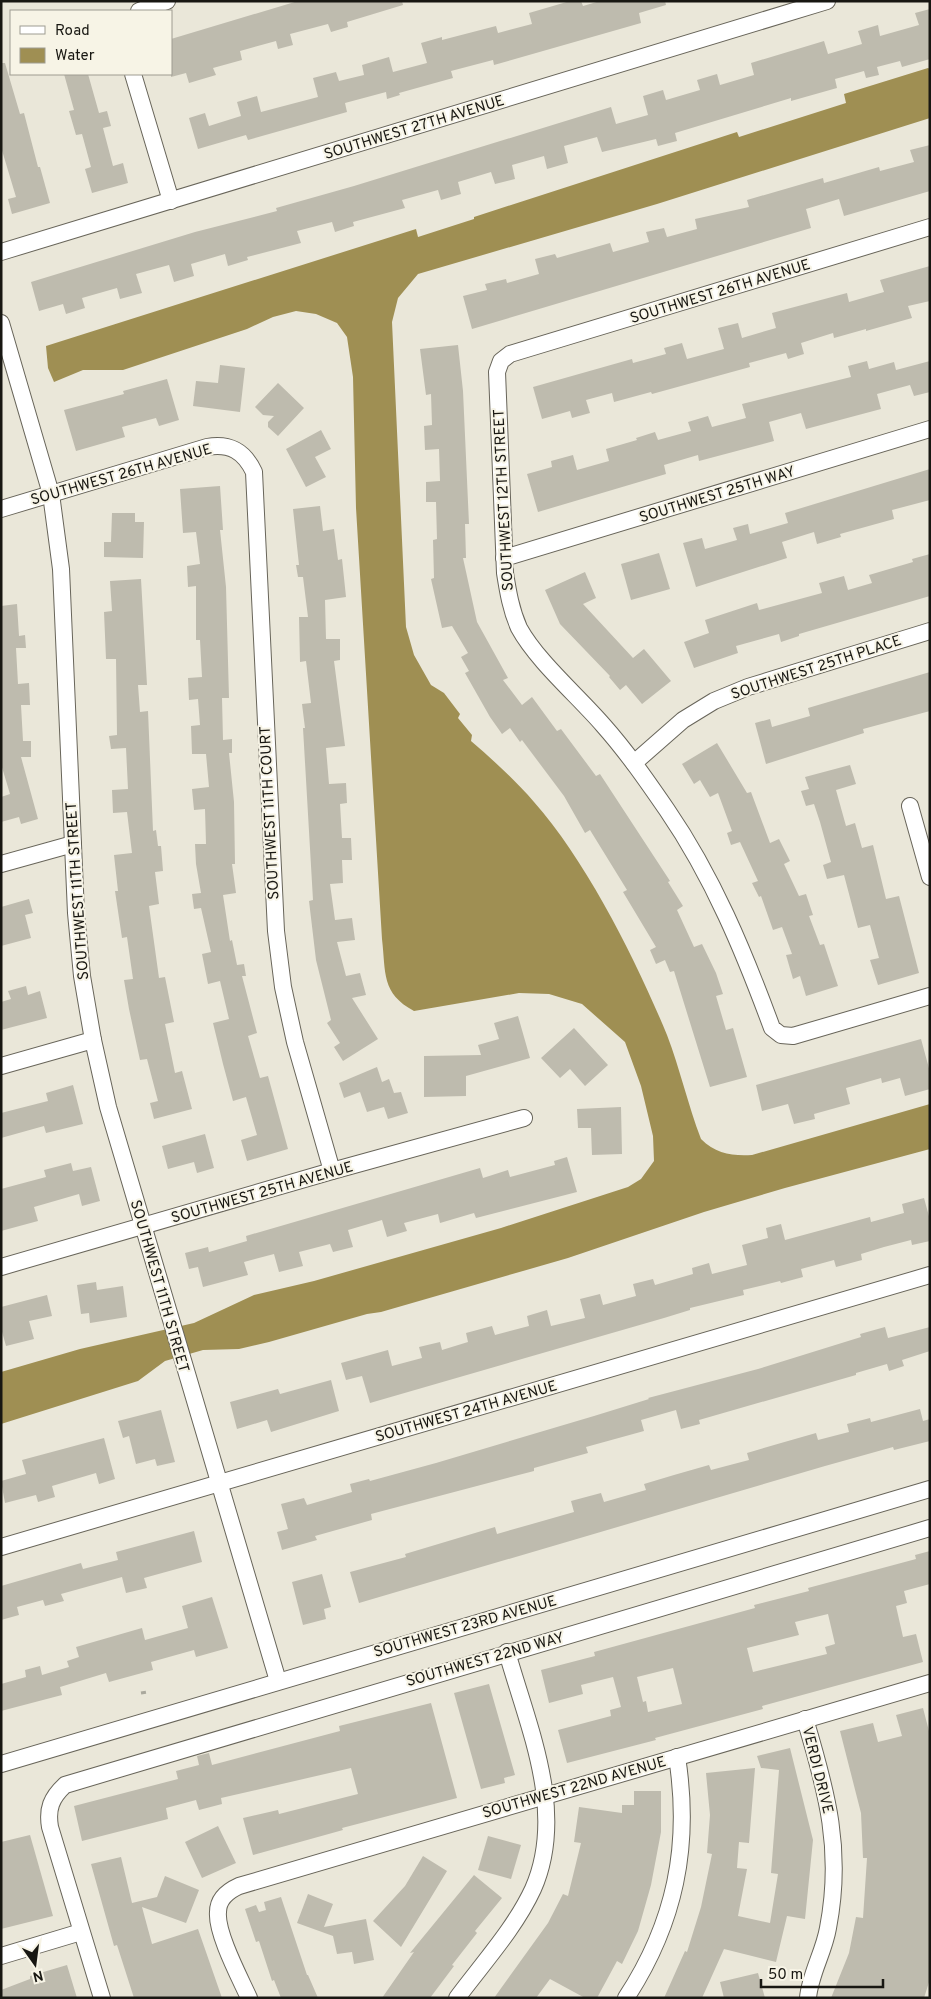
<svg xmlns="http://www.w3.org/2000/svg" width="931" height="1999" font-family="Overpass,sans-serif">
  <rect width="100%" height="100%" fill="#eae7d9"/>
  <path fill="#9f8f53" d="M928 68 930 69V118L657 204 418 274 398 298 392 322 406 627 414 655 431 685 444 693 460 714 458 718 472 735 471 741C493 760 515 780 534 802 587 862 636 960 667 1035 680 1069 688 1105 701 1139 716 1154 732 1156 752 1155L930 1104V1149L785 1188 704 1212 568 1258 381 1312 367 1314 269 1342 239 1349 203 1350 165 1361 138 1381 1 1424V1372L80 1349 194 1323 254 1295 314 1281 501 1228 628 1187 641 1179 654 1161 653 1136 641 1086 625 1042 582 1004 549 994 519 993 414 1011C381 993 386 973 382 939L356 508 353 377 347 337 337 323 316 314 296 311 273 317 247 329 123 370H83L54 382 48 368 46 346 416 229 418 237 474 219V217L737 132 739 137 846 103 844 94Z"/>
  <g fill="#bebbae" fill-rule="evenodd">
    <polygon points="298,1 402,1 403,5 347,22 348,27 331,32 328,24 290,34 293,45 278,49 276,41 240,51 242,60 213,68 216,75 189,83 186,73 171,77 171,39"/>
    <polygon points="570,1 581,1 583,6 600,1 665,1 666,5 639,13 641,23 494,65 493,60 451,71 453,78 399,93 400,95 387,99 386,92 345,103 347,112 248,140 246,135 198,149 189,118 205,113 209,126 241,116 237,102 257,96 261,112 318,97 313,78 336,72 339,81 364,75 362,65 389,57 393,72 427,63 421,43 442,37 442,40 496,26 498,33 532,24 529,13"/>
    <polygon points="930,9 930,59 902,67 900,61 877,67 879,75 866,78 864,71 835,79 837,88 791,101 791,98 675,133 677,141 658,146 656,139 602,152 597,137 564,146 568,163 547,169 544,156 512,165 515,179 495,184 491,172 458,182 461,194 441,200 438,190 402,200 405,208 353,222 354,226 335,232 332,222 297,231 301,243 247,257 248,260 228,266 225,254 191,264 194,276 174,282 169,265 136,274 142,293 120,299 117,288 82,298 85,308 66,314 63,304 39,311 31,282 195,232 277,211 276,208 354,186 611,107 616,124 648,115 643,96 663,90 666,100 700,90 697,80 717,74 720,85 754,75 751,63 824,41 828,54 862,44 858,31 878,25 880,36 919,25 915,13"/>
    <polygon points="1,63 5,63 20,114 24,113 38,167 40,167 50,203 12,214 8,199 16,197 1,147"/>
    <polygon points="64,74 88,74 99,113 107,111 111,126 103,128 113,166 123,163 128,183 92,193 85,169 91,167 82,134 76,135 69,111 74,110"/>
    <polygon points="930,145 930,191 844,216 839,199 806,209 811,228 472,329 463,296 487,290 485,284 506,279 507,283 539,274 535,259 555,254 557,258 610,243 613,252 649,242 646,232 664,228 667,237 697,229 695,219 749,207 747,200 823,178 824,183 879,167 880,171 914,162 910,150"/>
    <polygon points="930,266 930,301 908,306 912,318 866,331 866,329 834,338 833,333 801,343 804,354 788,359 786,353 749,363 750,367 652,394 651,392 614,402 612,393 586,400 590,413 572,418 570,411 542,419 533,387 632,359 633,363 666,354 664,348 682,343 687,359 724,349 718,328 738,323 742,338 776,328 772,313 847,293 849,302 884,292 880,280"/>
    <polygon points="458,345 463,391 469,524 465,524 466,558 463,558 477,622 508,678 503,680 522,705 532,697 557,731 561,729 596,776 600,774 670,881 668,882 683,906 677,910 694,947 702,944 716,973 723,994 716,996 726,1030 733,1028 747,1077 710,1087 674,971 670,972 665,960 656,964 650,950 656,947 623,892 627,890 590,830 585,833 564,796 522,740 520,742 510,728 502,734 490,717 465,673 469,671 461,657 468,653 452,626 442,628 431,579 434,578 433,540 437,539 436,502 426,502 426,482 440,481 439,449 425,450 424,426 432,425 431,394 426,395 420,349"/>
    <polygon points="867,361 869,369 894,362 896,370 930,361 930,392 914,396 910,385 877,394 881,409 806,429 801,413 769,422 774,441 699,461 698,455 664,465 666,474 538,512 527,474 552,467 551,461 573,455 577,470 609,461 606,449 637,440 636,438 655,432 658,440 691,431 688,422 708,416 712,427 746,418 742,404 851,377 848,366"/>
    <polygon points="220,365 245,368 240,412 193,406 196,381 218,383"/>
    <polygon points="167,379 179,420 159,426 156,418 122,427 125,437 76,451 64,410 124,394 123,391"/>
    <polygon points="278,383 304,408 278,436 268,427 268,422 274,416 263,415 255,407"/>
    <polygon points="321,430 331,449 315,457 326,477 306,487 286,449"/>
    <polygon points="930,469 930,500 892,510 894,519 840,534 841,537 817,544 814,532 782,542 787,558 696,587 683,543 702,538 705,549 737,540 733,528 748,524 750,534 788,523 785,513"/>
    <polygon points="220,486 223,530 220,530 226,587 229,698 222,698 223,740 232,739 232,753 229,753 234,802 235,864 232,864 236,893 223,895 230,941 232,940 237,965 244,964 246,976 242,976 257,1033 248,1036 260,1078 268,1076 288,1149 247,1161 241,1140 257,1135 246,1097 233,1101 223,1064 213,1023 229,1019 220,981 208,984 202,954 211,952 201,908 194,909 192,894 201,893 196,864 195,844 206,844 205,809 194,810 192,789 209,787 206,754 192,754 191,726 200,725 198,699 189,700 188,678 202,677 200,640 196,640 196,586 188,587 187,566 200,564 196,532 183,533 180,489"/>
    <polygon points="320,506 323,531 334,529 338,560 342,559 346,597 325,600 326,639 340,639 340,660 334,661 345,746 326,748 329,784 346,783 347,803 340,804 342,838 351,838 352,860 342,860 343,883 330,884 335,920 352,918 355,940 337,942 346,976 360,973 366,995 352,998 378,1039 343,1061 334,1047 340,1043 327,1023 331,1020 316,960 309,901 313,900 303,728 305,728 302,704 311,703 306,661 300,662 299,617 308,617 303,577 298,577 296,565 299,565 293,509"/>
    <polygon points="112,513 135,513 135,522 144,522 143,558 104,557 104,542 111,542"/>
    <polygon points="659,553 670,589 631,600 621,564"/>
    <polygon points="930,554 930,596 799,634 799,636 781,642 779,634 736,646 738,653 694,668 684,642 709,633 705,620 757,603 759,610 822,593 819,583 844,576 848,590 872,583 869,575 913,562 912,559"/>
    <polygon points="585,572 596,598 583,604 633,658 644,649 671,681 642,704 626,685 620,690 609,677 610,676 560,624 545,590"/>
    <polygon points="141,579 147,685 138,685 140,712 148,711 153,831 156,830 158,846 161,846 163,871 155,872 159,904 149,906 159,978 165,977 174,1022 165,1024 175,1073 182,1071 192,1109 154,1119 150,1103 158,1101 147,1059 140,1060 129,1009 124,980 133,979 127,937 122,938 115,891 118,891 114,855 132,853 127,812 113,813 112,790 128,789 126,748 111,749 109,736 117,735 116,659 106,659 104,612 112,611 110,581"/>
    <polygon points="17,604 19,636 25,635 26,648 16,648 18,684 29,683 30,705 21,705 23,741 31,741 31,757 21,757 38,819 21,824 19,817 1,822 1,797 10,794 1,764 1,606"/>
    <polygon points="930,672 930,711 863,729 864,733 766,764 755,723 770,719 772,727 810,716 808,708"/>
    <polygon points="717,743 747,793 751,792 770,843 779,839 790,861 784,864 799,896 806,894 813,915 809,916 820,945 824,944 838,986 806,996 800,976 793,979 786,955 792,954 782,927 773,930 761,896 759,897 752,883 758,881 740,842 731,845 727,833 732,831 718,793 710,797 700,780 694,784 682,764"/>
    <polygon points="850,765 856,784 836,790 846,826 855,823 862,848 873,845 886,899 899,896 919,973 878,985 870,960 879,958 870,925 858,928 844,875 827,879 823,865 831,862 820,822 814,804 806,806 801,791 809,789 805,777"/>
    <polygon points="29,899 33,913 25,915 31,938 1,946 1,907"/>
    <polygon points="26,986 28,995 40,991 47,1018 1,1030 1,1002 11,999 8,991"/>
    <polygon points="518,1016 530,1058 466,1076 466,1096 424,1097 424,1056 481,1055 478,1045 499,1039 494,1023"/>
    <polygon points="574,1028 608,1065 585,1086 570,1069 560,1078 541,1058"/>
    <polygon points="921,1039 930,1072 930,1089 905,1096 900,1078 882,1083 881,1078 846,1088 850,1104 814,1114 815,1119 794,1124 788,1104 762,1111 756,1085"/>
    <polygon points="377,1067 382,1082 389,1079 394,1093 401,1092 408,1113 388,1119 384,1107 367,1112 360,1092 344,1098 339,1083"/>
    <polygon points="73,1085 83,1124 46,1133 44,1126 1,1138 1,1113 48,1101 46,1093"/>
    <polygon points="621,1107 622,1154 592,1155 591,1128 578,1128 577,1109"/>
    <polygon points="205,1134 214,1168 197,1173 194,1162 168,1169 162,1146"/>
    <polygon points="567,1157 577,1192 476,1218 474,1213 440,1223 438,1214 404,1223 407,1231 387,1237 382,1220 348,1230 353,1247 333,1252 330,1244 299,1252 303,1266 279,1272 274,1254 244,1262 248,1275 203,1287 198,1267 189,1269 185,1253 208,1247 209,1252 247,1241 246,1236 480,1168 483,1178 508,1170 510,1177 555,1165 554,1161"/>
    <polygon points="71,1163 73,1171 91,1167 100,1201 82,1206 79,1194 34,1207 38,1221 1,1231 1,1189 46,1177 44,1170"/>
    <polygon points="924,1198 930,1220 930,1241 912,1245 911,1240 884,1247 861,1254 862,1260 836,1267 834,1260 801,1269 803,1277 781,1283 780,1281 743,1290 744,1295 690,1308 690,1310 664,1318 370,1403 362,1376 346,1380 341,1363 388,1350 392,1366 422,1358 419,1347 440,1342 442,1350 468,1342 466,1333 492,1326 495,1335 529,1326 527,1316 547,1310 551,1326 585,1318 580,1299 600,1294 603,1305 636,1296 633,1284 653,1279 655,1285 693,1274 692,1268 709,1263 712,1274 747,1265 742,1245 768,1238 766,1228 781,1224 785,1240 870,1217 871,1222 904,1213 902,1204"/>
    <polygon points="96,1282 97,1290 123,1286 127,1317 90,1323 89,1313 81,1314 77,1285"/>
    <polygon points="47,1295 52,1316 29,1321 34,1339 6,1346 1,1328 1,1307"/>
    <polygon points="885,1327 888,1338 930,1327 930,1351 902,1360 904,1366 889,1371 887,1364 856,1373 856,1375 699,1420 700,1424 681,1429 676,1410 641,1420 644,1431 586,1447 588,1453 534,1468 534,1471 371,1514 372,1520 315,1536 317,1540 282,1550 277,1532 288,1529 281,1504 304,1498 307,1505 352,1492 350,1484 369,1479 370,1481 436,1463 594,1416 649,1399 648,1398 758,1369 861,1337 860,1334"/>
    <polygon points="331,1380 339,1411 271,1432 267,1420 237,1429 230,1402 278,1389 280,1394"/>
    <polygon points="920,1409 923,1421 930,1419 930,1441 894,1450 893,1447 825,1466 359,1603 350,1572 406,1557 405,1554 495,1527 497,1534 574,1512 571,1501 601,1493 604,1502 646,1490 644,1484 674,1475 709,1465 711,1470 749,1460 747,1453 781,1443 816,1433 818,1440 849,1432 847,1424 870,1418 871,1422"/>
    <polygon points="161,1410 175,1462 157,1466 155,1459 136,1464 129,1436 123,1438 118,1421"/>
    <polygon points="104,1438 115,1479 99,1484 96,1473 52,1486 55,1497 38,1502 36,1495 5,1503 1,1481 26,1474 22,1460"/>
    <polygon points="194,1531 202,1562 144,1578 147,1588 126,1593 122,1577 61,1594 64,1601 45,1606 43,1600 17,1607 19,1615 1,1620 1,1586 81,1563 83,1569 118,1560 116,1552"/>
    <path d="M930 1551V1584L904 1591 907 1603 896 1606 903 1637 916 1634 923 1662 762 1706 763 1709 655 1738 656 1740 567 1763 558 1730 611 1716 610 1710 621 1707 613 1677 581 1685 583 1694 549 1703 541 1670 595 1656 594 1652 755 1608 754 1605 809 1591 808 1588 916 1559 915 1555ZM828 1614 835 1644 825 1647 827 1654 753 1672 747 1648 799 1635 795 1622ZM673 1668 682 1704 648 1712 646 1701 643 1702 637 1677Z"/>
    <polygon points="322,1574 331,1607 324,1609 326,1619 303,1625 292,1582"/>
    <polygon points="212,1597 228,1648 196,1657 194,1650 151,1662 153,1670 109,1682 106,1673 60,1687 62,1695 1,1711 1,1684 26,1677 25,1670 40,1666 42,1675 69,1667 67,1661 79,1657 76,1647 142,1628 145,1640 188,1628 182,1606"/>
    <polygon points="489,1684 515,1775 504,1778 505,1783 481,1789 454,1693"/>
    <polygon points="431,1703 457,1798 342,1828 343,1830 253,1855 243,1818 278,1810 279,1814 358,1794 351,1768 221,1798 222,1804 199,1810 196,1800 166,1808 168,1819 82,1841 74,1806 178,1779 176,1771 199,1765 197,1756 209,1753 212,1765 340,1731 339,1726"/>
    <polygon points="923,1708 930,1735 930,1979 924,1998 831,1998 849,1953 856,1917 863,1918 867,1858 863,1858 861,1813 840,1731 873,1723 878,1742 902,1736 896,1715"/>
    <polygon points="790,1748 813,1840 805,1919 787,1916 776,1962 724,1949 702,1998 664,1998 685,1951 687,1952 701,1907 712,1854 707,1853 710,1815 706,1773 755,1768 749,1843 739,1842 737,1868 747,1869 738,1916 770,1923 778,1874 771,1873 779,1770 761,1768 757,1756"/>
    <polygon points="634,1791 661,1791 661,1832 651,1885 638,1931 622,1964 617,1961 597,1998 585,1998 550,1979 536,1998 494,1998 548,1923 563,1894 568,1896 581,1843 574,1842 579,1807 622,1813 622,1805 634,1805"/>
    <polygon points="218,1826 236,1863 202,1878 185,1842"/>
    <polygon points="30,1835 53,1916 1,1929 1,1842"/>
    <polygon points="488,1836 521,1845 511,1879 478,1870"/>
    <polygon points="423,1856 447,1871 401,1947 373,1921 405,1886"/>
    <polygon points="121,1857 132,1903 157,1897 165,1876 199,1890 186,1923 142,1907 152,1944 198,1929 222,1998 134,1998 117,1945 114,1946 91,1864"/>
    <polygon points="474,1875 502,1898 475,1931 477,1933 452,1965 454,1966 430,1998 382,1998 414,1952 410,1953"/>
    <polygon points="308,1894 333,1904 324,1927 366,1919 374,1960 354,1964 352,1952 337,1954 333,1936 297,1923"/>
    <polygon points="281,1897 307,1975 308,1975 318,1998 281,1998 274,1980 272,1981 259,1941 256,1942 245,1909 256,1905 259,1912 266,1910 264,1902"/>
    <polygon points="67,1965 77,1998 1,1998 1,1990 30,1979 30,1976"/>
    <polygon points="758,1973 765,1998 724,1998 720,1982"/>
  </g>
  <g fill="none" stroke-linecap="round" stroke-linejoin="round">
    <g stroke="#68655a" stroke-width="18">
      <g id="minor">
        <polyline points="139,11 167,1"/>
        <polyline points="133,74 171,201"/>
        <path d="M930 227 510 354 501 361 497 372 505 573C508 592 511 610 519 628 537 661 578 696 603 725 627 752 647 781 667 810 713 877 744 952 772 1028L781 1035 793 1036 930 996"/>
        <polyline points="1,252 827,1"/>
        <polyline points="1,323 51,494 61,569 76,913 82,976 93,1040 108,1107 278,1681"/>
        <path d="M1 509 207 447C230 443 244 451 254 472L276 931 283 987 295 1042 332 1171"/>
        <polyline points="504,558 930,429"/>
        <polyline points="634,763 683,720 714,701 748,687 930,631"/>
        <polyline points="910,806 930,877"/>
        <polyline points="1,864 73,844"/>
        <polyline points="1,1066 93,1040"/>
        <polyline points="1,1267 332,1171 524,1118"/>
        <polyline points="1,1547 930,1275"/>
        <path d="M805 1719C827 1792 843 1851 828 1928 824 1952 810 1974 808 1998"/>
        <polyline points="1,1764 930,1489"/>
        <polyline points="1,1956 81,1932"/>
        <path d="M102 1998 50 1827C47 1809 51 1798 65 1785L930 1528"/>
        <path d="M249 1998C240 1978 216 1933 218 1912 218 1899 228 1891 239 1886L930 1683"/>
        <path d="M457 1998C483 1963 515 1928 533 1889 567 1812 528 1727 507 1652"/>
        <path d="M626 1998C675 1923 691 1846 677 1757"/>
      </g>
    </g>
    <polyline stroke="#aaa89d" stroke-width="3" stroke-dasharray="5 2.5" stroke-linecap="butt" points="141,1693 147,1692"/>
    <use href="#minor" stroke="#fff" stroke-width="16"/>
  </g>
  <g text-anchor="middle" stroke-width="4" stroke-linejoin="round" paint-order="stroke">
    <g font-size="15" fill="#181712" stroke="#f7f4e6">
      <text transform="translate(414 127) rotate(-17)" y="5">SOUTHWEST 27TH AVENUE</text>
      <text transform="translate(720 291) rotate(-17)" y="5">SOUTHWEST 26TH AVENUE</text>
      <text transform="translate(121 474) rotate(-16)" y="5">SOUTHWEST 26TH AVENUE</text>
      <text transform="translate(717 494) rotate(-17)" y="5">SOUTHWEST 25TH WAY</text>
      <text transform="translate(503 500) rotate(-93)" y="5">SOUTHWEST 12TH STREET</text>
      <text transform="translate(816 667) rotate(-18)" y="5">SOUTHWEST 25TH PLACE</text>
      <text transform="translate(269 813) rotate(-93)" y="5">SOUTHWEST 11TH COURT</text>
      <text transform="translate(77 891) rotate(-94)" y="5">SOUTHWEST 11TH STREET</text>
      <text transform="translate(262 1192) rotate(-16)" y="5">SOUTHWEST 25TH AVENUE</text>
      <text transform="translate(160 1286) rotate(74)" y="5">SOUTHWEST 11TH STREET</text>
      <text transform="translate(466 1411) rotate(-16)" y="5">SOUTHWEST 24TH AVENUE</text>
      <text transform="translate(465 1626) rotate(-16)" y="5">SOUTHWEST 23RD AVENUE</text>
      <text transform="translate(485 1659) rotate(-16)" y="5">SOUTHWEST 22ND WAY</text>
      <text transform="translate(818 1770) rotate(76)" y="5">VERDI DRIVE</text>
      <text transform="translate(574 1787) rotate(-16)" y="5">SOUTHWEST 22ND AVENUE</text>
    </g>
  </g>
  <rect width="931" height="1999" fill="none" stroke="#181712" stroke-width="5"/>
  <rect x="10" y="10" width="162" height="65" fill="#f7f4e6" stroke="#9e9c91"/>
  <rect x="20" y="26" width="25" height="8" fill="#ffffff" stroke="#9e9c91"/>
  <text x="55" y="35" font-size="15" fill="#181712">Road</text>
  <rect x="20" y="48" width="25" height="15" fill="#9f8f53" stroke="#9e9c91"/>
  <text x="55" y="60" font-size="15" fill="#181712">Water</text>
  <g transform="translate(35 1964) rotate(166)" stroke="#f7f4e6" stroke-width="4" paint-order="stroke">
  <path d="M0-4L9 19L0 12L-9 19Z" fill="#181712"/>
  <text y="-8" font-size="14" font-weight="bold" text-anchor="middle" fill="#181712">N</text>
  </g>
  <path d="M761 1979v8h122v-8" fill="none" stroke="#181712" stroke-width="2.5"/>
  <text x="768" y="1979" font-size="15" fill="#181712" stroke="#f7f4e6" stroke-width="4" paint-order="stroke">50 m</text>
</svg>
